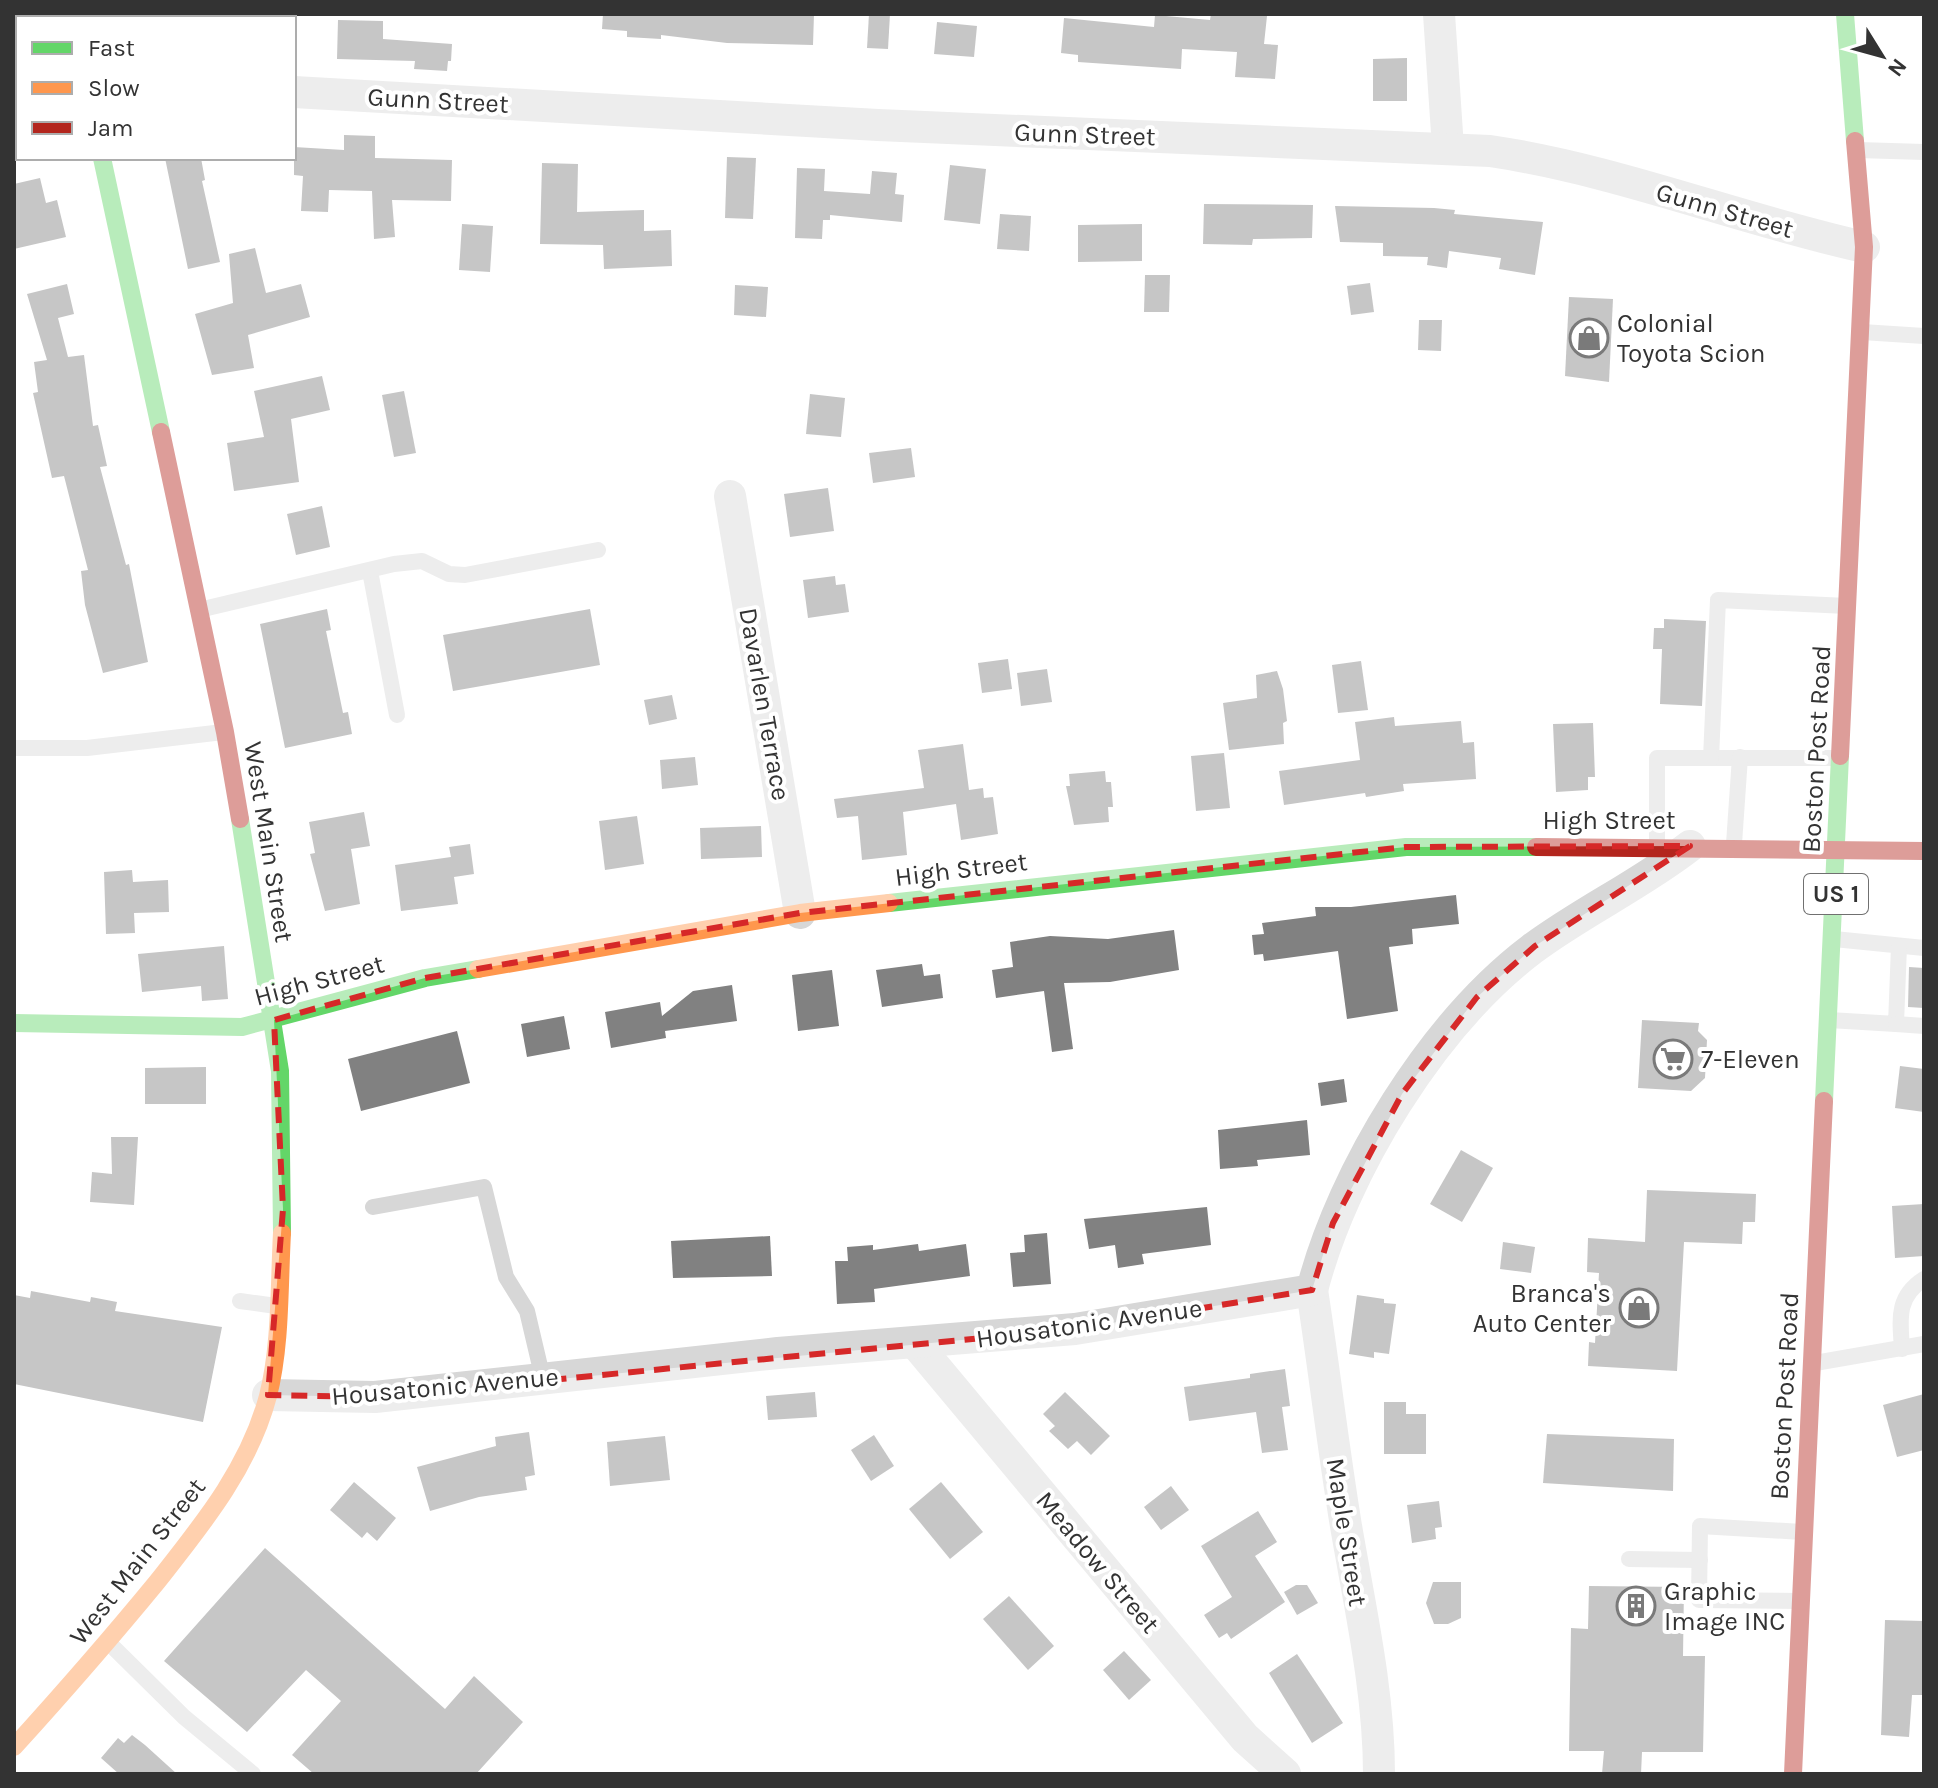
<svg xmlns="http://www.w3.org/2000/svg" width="1938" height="1788" font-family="Karla,sans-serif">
  <rect width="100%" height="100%" fill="#fff"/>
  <g fill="#818181">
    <polygon points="603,14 814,14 813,45 727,43 661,35 661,39 627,37 627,31 602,29"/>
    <polygon points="869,14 890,14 888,49 867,48"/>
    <polygon points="1211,14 1267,16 1264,44 1278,45 1275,79 1235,77 1237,52 1182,49 1181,69 1078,62 1078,55 1061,53 1064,18 1154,27 1155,15 1210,20"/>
    <polygon points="338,20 383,21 383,39 452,44 451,61 448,61 447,71 414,69 415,61 337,59"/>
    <polygon points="937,22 977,26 974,57 934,54"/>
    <polygon points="1407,58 1407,101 1373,101 1373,59"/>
    <polygon points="344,135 375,136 375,158 452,160 451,201 392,200 395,237 374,239 372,191 329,190 328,212 301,211 303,176 294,175 294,147 344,150"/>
    <polygon points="727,157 756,158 753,219 725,218"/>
    <polygon points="165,158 201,158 205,180 202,181 220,262 188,269"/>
    <polygon points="542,163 578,164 577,212 644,210 644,231 671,230 672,266 604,269 603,245 540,244"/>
    <polygon points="950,165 986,169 980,224 944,220"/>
    <polygon points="797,168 825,169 824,191 870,194 872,171 897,173 895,194 904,195 902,222 830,215 830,220 823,220 822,239 795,238"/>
    <polygon points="40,178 46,203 57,200 66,237 14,249 14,184"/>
    <polygon points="1204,204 1313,205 1312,238 1253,239 1252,245 1203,244"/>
    <polygon points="1335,206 1434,208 1455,210 1454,214 1543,222 1535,275 1499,269 1501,258 1449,251 1447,268 1427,265 1428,257 1383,256 1383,243 1340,242"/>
    <polygon points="1000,214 1031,216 1029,251 997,249"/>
    <polygon points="462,224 493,226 490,272 459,270"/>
    <polygon points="1142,224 1142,261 1078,262 1078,225"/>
    <polygon points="255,248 266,293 301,284 310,317 248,335 254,368 212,375 195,314 233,303 229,254"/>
    <polygon points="1145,275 1170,275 1169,312 1144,312"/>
    <polygon points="1370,283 1374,312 1351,315 1347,286"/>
    <polygon points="67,284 74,314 58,318 68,357 84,355 93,426 98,425 107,466 100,467 126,565 129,564 148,662 103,673 85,605 81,571 88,570 64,476 52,478 33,393 38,392 34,362 47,360 27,294"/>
    <polygon points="735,285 768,287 766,317 734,315"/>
    <polygon points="1569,297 1613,299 1609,382 1565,376"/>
    <polygon points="1419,320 1442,320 1441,351 1418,350"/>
    <polygon points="322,376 330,410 291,419 299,482 234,491 227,443 264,437 254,391"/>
    <polygon points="404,391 416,453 394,457 382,395"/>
    <polygon points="810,394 845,398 841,437 806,434"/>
    <polygon points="911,448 915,477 873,483 869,453"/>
    <polygon points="828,488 834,531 790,537 784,494"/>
    <polygon points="322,506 330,547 296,555 287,514"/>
    <polygon points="835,576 836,585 845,584 849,612 808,618 803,580"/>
    <polygon points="327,609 331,630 326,631 343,713 348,712 352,734 285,748 260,624"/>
    <polygon points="590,609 600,665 453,691 443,635"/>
    <polygon points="1664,619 1706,621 1702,706 1660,704 1662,649 1653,649 1654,628 1664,628"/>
    <polygon points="1008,659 1012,689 982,693 978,663"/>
    <polygon points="1361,661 1368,710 1338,713 1332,665"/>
    <polygon points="1047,669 1052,702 1021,706 1017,673"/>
    <polygon points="1277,671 1283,689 1287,721 1283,723 1284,744 1229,750 1223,703 1257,698 1256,675"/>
    <polygon points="672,695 677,719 649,725 644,700"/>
    <polygon points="1394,717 1395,726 1461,721 1463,743 1474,742 1476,779 1403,784 1404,791 1366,797 1365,793 1284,805 1279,771 1360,760 1355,722"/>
    <polygon points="1593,723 1595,777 1588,777 1588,790 1556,792 1553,724"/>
    <polygon points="963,744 969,790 983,788 984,798 993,797 998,834 961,840 956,804 903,812 907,855 862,860 858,816 837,818 834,799 924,788 918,750"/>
    <polygon points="1224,753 1230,808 1196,811 1191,756"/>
    <polygon points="695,757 698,785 662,789 660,760"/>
    <polygon points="1105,771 1106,782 1111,782 1113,807 1108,807 1109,822 1074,825 1066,786 1070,786 1069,774"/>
    <polygon points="364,812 370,846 351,849 360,904 325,911 310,854 315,853 309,822"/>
    <polygon points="637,816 644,864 605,870 599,821"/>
    <polygon points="761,826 762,857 701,859 700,828"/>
    <polygon points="470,844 474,874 454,877 458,904 401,911 395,865 451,857 449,847"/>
    <polygon points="132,870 133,882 168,880 169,912 134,913 135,933 106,934 104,872"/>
    <polygon points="1456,895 1459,924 1412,929 1413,944 1389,947 1398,1011 1347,1019 1338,951 1264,961 1263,954 1254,955 1252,935 1264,934 1262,923 1316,916 1315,907 1351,907"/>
    <polygon points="1174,930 1179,970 1110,982 1064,983 1073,1049 1052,1052 1044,991 996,998 992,970 1013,967 1010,942 1050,936 1108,939"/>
    <polygon points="224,946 228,999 202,1001 201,986 142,992 138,954"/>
    <polygon points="922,964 924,976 940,974 943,998 882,1007 876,970"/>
    <polygon points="1909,967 1924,968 1924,1008 1908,1007"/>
    <polygon points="832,970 839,1026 798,1031 792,975"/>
    <polygon points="732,985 737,1021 665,1031 666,1038 611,1048 605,1012 660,1002 662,1016 693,991"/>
    <polygon points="564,1016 570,1049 527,1057 521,1024"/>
    <polygon points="1642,1020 1699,1023 1698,1031 1707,1040 1705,1078 1691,1091 1638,1088"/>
    <polygon points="457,1031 470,1083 361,1111 348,1059"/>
    <polygon points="1900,1066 1924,1069 1924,1112 1895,1108"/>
    <polygon points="206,1067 206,1104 145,1104 145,1068"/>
    <polygon points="1344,1079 1347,1102 1321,1106 1318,1083"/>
    <polygon points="1307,1120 1310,1155 1257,1160 1258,1166 1220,1169 1218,1130"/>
    <polygon points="111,1137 138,1137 134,1205 90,1202 92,1172 112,1174"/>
    <polygon points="1461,1150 1493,1168 1462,1222 1430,1204"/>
    <polygon points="1647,1190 1756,1194 1755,1222 1743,1222 1742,1244 1684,1242 1677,1371 1588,1366 1589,1342 1595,1343 1599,1273 1587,1272 1588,1238 1645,1242"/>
    <polygon points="1924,1204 1924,1256 1895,1258 1892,1206"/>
    <polygon points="1207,1207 1211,1245 1142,1254 1144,1264 1118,1268 1115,1245 1089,1249 1084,1219"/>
    <polygon points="1047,1233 1051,1284 1013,1287 1010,1253 1025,1252 1024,1235"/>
    <polygon points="770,1236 772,1276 673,1278 671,1241"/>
    <polygon points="1503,1242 1535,1247 1531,1273 1500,1269"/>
    <polygon points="918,1244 919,1251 966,1244 970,1276 874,1289 875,1302 837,1304 835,1261 848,1261 847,1247 873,1245 873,1250"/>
    <polygon points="31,1291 90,1302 91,1297 117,1302 115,1311 222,1327 203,1422 14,1384 14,1295 30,1298"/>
    <polygon points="1357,1295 1384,1299 1384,1303 1396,1304 1389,1354 1374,1352 1374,1358 1349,1354"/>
    <polygon points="1285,1369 1290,1406 1282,1407 1288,1450 1262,1453 1256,1412 1189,1421 1184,1387 1250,1378 1250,1374"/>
    <polygon points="815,1392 817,1417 768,1420 766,1396"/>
    <polygon points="1065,1392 1110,1436 1091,1455 1077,1441 1068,1449 1049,1431 1055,1426 1043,1414"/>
    <polygon points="1924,1394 1924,1450 1897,1457 1883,1405"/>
    <polygon points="1384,1402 1406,1402 1406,1414 1426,1414 1426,1454 1384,1454"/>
    <polygon points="529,1432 535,1475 525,1477 527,1490 479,1497 430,1511 417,1467 496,1446 495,1437"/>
    <polygon points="1547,1434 1674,1439 1673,1491 1543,1483"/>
    <polygon points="874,1435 894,1466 871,1481 851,1450"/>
    <polygon points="665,1436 670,1480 610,1486 607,1442"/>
    <polygon points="354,1482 396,1518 377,1541 367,1532 362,1538 330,1510"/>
    <polygon points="941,1482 983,1532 950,1559 909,1509"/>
    <polygon points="1171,1486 1189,1510 1161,1530 1144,1507"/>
    <polygon points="1439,1501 1442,1527 1435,1528 1436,1539 1412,1543 1407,1505"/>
    <polygon points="1258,1511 1277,1542 1255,1556 1285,1602 1231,1639 1227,1633 1219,1638 1204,1615 1232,1597 1201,1546"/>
    <polygon points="265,1548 445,1709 474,1676 523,1722 476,1774 314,1774 292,1755 341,1701 306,1670 247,1732 164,1661"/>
    <polygon points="1433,1582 1461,1582 1461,1618 1448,1624 1434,1624 1426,1603"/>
    <polygon points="1296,1585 1307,1585 1318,1603 1297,1615 1284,1592"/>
    <polygon points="1589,1586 1684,1587 1683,1656 1705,1656 1703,1752 1642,1752 1641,1774 1602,1774 1604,1751 1569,1751 1571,1628 1588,1629"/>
    <polygon points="1009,1596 1054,1646 1028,1670 983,1619"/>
    <polygon points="1885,1620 1924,1621 1924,1695 1912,1695 1909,1737 1881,1735"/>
    <polygon points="1124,1651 1151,1680 1129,1700 1103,1670"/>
    <polygon points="1297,1654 1343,1723 1312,1743 1269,1673"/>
    <polygon points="132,1735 145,1745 177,1774 119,1774 101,1758 118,1738 124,1743"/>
  </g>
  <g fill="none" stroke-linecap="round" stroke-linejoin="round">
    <g stroke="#d7d7d7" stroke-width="16">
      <polyline points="1858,150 1924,152"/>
      <polyline points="1862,332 1924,336"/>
      <polyline points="370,571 397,715"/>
      <polyline points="199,610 394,564 422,561 449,574 465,575 598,550"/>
      <polyline points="14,748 87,748 223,732"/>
      <polyline points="1841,758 1711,758 1718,600 1847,606"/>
      <polyline points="1657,843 1657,758 1711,758"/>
      <polyline points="1734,844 1740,757"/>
      <polyline points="1834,939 1924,948"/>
      <polyline points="1829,1020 1896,1024 1899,946"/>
      <polyline points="1896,1024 1924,1026"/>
      <polyline points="373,1207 484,1187 506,1277 527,1311 543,1379"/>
      <polyline points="240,1301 276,1306"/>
      <path d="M1902 1349C1900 1319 1896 1297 1924 1279"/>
      <polyline points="1815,1363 1924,1344"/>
      <polyline points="1629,1559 1700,1560"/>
      <polyline points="1800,1601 1699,1600 1700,1526 1802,1532"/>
      <polyline points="109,1643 184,1717 253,1774"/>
    </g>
    <g stroke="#d7d7d7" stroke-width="32">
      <polyline points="1439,14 1448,148"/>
      <path d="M294 92 878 125 1490 151C1618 170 1738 219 1864 247"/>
      <polyline points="730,496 800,913"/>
      <path d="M1312 1290C1324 1368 1333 1447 1346 1526 1360 1608 1379 1691 1379 1774"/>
      <polyline points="916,1344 1245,1738 1285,1774"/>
      <path d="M268 1395 375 1397 778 1353 1075 1329 1312 1290C1343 1170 1433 1024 1532 949 1583 911 1640 885 1690 846"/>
    </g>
    <g stroke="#63d668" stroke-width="18">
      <polyline points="1845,14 1855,141"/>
      <polyline points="102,158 161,432"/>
      <polyline points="240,819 280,1071 282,1233"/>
      <polyline points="889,903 1406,847 1536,847"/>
      <polyline points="14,1023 242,1027 425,978 478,969"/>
      <polyline points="1824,1101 1840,756"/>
    </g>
    <g stroke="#ff974d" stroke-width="18">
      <polyline points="75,14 76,18"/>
      <polyline points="478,969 800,913 889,903"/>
      <path d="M14 1747C63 1693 111 1638 157 1582 202 1525 249 1468 268 1396 281 1345 279 1286 282 1233"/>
    </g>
    <g stroke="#b3261e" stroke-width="18">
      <polyline points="161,432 225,732 240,819"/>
      <polyline points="1840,756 1864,247 1855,141"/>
      <polyline points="1536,847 1924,851"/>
      <polyline points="1793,1774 1824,1101"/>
    </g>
  </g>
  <path d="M0 0H1938V1788H0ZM1690 846 1535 946 1477 997 1402 1094 1333 1223 1312 1290 1075 1329 375 1397 268 1395 283 1209 274 1020 425 978 800 913 1406 847Z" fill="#fff" fill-opacity=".55" fill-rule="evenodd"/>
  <path fill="none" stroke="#d62828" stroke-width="6" stroke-dasharray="16 10" stroke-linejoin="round" d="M1690 846 1535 946 1477 997 1402 1094 1333 1223 1312 1290 1075 1329 375 1397 268 1395 283 1209 274 1020 425 978 800 913 1406 847Z"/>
  <defs>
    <g id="shop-ring" transform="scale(2)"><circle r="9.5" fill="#fff" stroke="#7a7a7a" stroke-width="1.5"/><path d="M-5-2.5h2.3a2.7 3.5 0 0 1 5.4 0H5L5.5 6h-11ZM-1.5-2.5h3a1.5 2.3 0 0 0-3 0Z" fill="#7a7a7a"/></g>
    <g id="supermarket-ring" transform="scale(2)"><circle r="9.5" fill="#fff" stroke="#7a7a7a" stroke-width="1.5"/><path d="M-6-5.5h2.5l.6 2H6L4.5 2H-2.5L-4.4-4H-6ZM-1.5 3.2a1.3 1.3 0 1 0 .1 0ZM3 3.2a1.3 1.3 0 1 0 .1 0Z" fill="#7a7a7a"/></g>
    <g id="building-ring" transform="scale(2)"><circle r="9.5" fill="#fff" stroke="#7a7a7a" stroke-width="1.5"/><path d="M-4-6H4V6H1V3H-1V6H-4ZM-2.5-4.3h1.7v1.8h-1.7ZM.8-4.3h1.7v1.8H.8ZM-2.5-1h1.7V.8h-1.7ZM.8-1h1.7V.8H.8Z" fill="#7a7a7a"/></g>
  </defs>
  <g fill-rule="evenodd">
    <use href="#shop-ring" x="1589" y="338"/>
    <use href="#supermarket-ring" x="1673" y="1059"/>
    <use href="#shop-ring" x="1639" y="1308"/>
    <use href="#building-ring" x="1636" y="1606"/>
  </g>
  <g text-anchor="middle" stroke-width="8" stroke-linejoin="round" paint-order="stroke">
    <rect fill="#fff" stroke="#707070" stroke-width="2" x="1804" y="874" width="64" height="40" rx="6"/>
    <g font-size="24" font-weight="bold" fill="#333">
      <text x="1836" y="902">US 1</text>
    </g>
    <g font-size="26" fill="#333" stroke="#fff">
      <text transform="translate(438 100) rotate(3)" y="9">Gunn Street</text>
      <text transform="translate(1085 134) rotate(2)" y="9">Gunn Street</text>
      <text transform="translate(1725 210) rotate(16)" y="9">Gunn Street</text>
      <text transform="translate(765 704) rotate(80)" y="9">Davarlen Terrace</text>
      <text transform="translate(1816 749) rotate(-87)" y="9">Boston Post Road</text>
      <text x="1609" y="829">High Street</text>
      <text transform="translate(269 842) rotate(81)" y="9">West Main Street</text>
      <text transform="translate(961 869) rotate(-7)" y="9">High Street</text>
      <text transform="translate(319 980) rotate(-15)" y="9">High Street</text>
      <text transform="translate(1089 1323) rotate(-8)" y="9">Housatonic Avenue</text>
      <text transform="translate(445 1386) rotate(-5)" y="9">Housatonic Avenue</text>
      <text transform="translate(1784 1396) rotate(-87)" y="9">Boston Post Road</text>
      <text transform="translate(1347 1532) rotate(81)" y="9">Maple Street</text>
      <text transform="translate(137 1561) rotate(-52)" y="9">West Main Street</text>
      <text transform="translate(1098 1562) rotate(50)" y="9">Meadow Street</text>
    </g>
    <g font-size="26" fill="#333" stroke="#fff" text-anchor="start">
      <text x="1617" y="332">Colonial<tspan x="1617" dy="30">Toyota Scion</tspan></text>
      <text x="1701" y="1068">7-Eleven</text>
      <text x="1611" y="1302" text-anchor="end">Branca's<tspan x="1611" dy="30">Auto Center</tspan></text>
      <text x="1664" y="1600">Graphic<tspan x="1664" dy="30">Image INC</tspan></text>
    </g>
  </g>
  <rect width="1938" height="1788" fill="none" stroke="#333333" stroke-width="32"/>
  <rect x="16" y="16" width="280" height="144" fill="#ffffff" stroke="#adadad" stroke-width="2"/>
  <rect x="32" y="42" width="40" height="12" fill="#63d668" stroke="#adadad" stroke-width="2"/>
  <text x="88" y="56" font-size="24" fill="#333333">Fast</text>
  <rect x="32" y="82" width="40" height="12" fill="#ff974d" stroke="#adadad" stroke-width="2"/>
  <text x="88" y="96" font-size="24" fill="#333333">Slow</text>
  <rect x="32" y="122" width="40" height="12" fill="#b3261e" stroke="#adadad" stroke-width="2"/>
  <text x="88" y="136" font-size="24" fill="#333333">Jam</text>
  <g transform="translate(1882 56) rotate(127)" stroke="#ffffff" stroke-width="6" paint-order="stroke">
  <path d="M0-6L14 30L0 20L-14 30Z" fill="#333333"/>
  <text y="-12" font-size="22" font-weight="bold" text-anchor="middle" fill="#333333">N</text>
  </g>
</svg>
